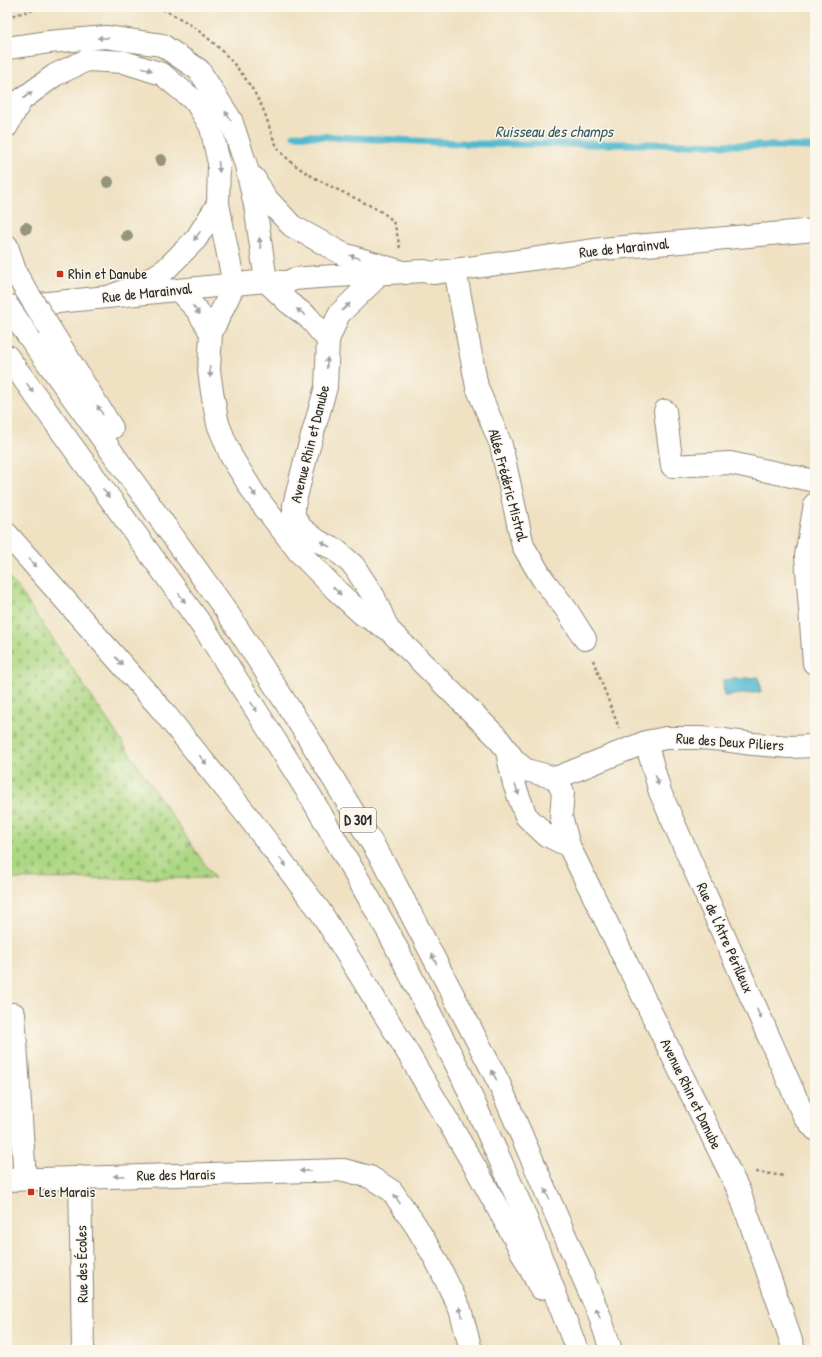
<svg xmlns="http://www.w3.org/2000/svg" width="822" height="1357" font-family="'Patrick Hand',sans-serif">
  <defs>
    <pattern id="cemetery-stones" width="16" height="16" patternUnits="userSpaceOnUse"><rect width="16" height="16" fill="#add883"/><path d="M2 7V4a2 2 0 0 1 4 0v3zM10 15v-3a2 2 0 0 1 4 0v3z" fill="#95ba71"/></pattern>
  </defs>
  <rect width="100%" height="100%" fill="#fbf7ec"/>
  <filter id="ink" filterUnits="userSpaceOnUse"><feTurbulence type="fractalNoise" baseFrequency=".025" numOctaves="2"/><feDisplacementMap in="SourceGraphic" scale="8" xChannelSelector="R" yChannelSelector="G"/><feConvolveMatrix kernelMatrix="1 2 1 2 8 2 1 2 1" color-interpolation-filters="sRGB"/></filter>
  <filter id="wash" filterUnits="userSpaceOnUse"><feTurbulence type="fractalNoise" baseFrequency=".012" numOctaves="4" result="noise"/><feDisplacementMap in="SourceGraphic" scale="16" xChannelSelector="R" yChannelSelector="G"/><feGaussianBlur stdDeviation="0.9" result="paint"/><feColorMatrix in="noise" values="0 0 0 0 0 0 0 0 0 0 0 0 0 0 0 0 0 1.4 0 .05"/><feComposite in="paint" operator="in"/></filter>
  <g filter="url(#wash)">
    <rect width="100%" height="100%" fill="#efe1c2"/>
    <polygon fill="url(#cemetery-stones)" stroke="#6c8257" points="7,576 20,591 214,878 7,879"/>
    <polygon fill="#51b9cf" stroke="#3e727d" points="759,677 761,692 724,696 723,680"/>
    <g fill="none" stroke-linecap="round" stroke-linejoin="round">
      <polyline stroke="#51b9cf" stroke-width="7" points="294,135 478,144 686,144 815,147"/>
    </g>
  </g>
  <g filter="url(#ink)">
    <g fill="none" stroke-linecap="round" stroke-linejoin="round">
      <g stroke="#8d8676" stroke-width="24">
        <g id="minor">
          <polyline points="455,270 477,387 501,445 523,546 542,578 566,609 585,639"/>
          <polyline points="266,281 289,303 308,317 328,340"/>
          <polyline points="373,281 339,314 328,340 326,387 306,457 294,505 294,516 301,528 318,541 336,550 354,566 374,597 388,629"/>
          <polyline points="288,282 294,279 318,277 424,271 433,273 602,249 815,230"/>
          <polyline points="234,285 211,333 209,370 212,392 218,424 231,456 255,495 299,552 336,590 362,614 388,629 497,737 515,761 526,770 556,778 563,792 561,816 569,846 739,1191 780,1307 794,1350"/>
          <polyline points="178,290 197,310 211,333"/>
          <polyline points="18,306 266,281 284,282"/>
          <polyline points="665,411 672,466 730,463 815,481"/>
          <polyline points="814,663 806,556 815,504"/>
          <polyline points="646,742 660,792 804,1116 815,1129"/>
          <polyline points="507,752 514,784 526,816 546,835 569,846"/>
          <polyline points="556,778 646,742 666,738 700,738 724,740 753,744 789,747 815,746"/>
          <polyline points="7,1014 14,1014 25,1179"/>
          <polyline points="80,1177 83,1350"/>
          <polyline points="7,1180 344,1170 370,1177 392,1191 416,1226 436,1260 460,1309 471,1350"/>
        </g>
      </g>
      <g stroke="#8d8676" stroke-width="24">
        <g id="highway">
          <polyline points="7,48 49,42 106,37 162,45 199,70 231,120 246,165 255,205 266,281"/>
          <polyline points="7,126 21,100 55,75 87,60 124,62 162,74 196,102 211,127 219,163 218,204 234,285"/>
          <polyline points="254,178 266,198 292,226 343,254 406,273"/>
          <polyline points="7,246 16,274"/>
          <polyline points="108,297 142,284 165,270 196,239 218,204"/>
          <polyline points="50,329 112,428"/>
          <polyline points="27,334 225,609 308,737 387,868 498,1081 599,1314 611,1350"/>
          <polyline points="7,356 208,634 311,797 389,933 460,1072 522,1208 577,1350"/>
          <polyline points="7,534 162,710 246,814 320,911 399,1038 475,1167 517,1243 540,1288"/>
        </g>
      </g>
      <g stroke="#8d8676" stroke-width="2.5" stroke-dasharray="3 3" stroke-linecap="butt">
        <path d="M157 7C201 25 242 64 262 107 269 121 271 140 281 152 300 174 337 189 363 202 371 206 388 214 393 222 397 230 398 240 400 248"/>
        <polyline points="7,17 44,7"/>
        <polyline points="593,660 619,728"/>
        <polyline points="756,1172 785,1176"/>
      </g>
      <use href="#minor" stroke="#fff" stroke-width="22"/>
      <use href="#highway" stroke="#fff" stroke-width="22"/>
      <g stroke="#8d8676" stroke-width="24" stroke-linecap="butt">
        <g id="highway-bridge">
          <polyline points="16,274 50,329"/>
          <polyline points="7,305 27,334"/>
        </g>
      </g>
      <use href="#highway-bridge" stroke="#fff" stroke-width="22"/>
    </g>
    <g fill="#95957b">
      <circle cx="161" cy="160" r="6"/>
      <circle cx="108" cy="182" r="6"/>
      <circle cx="26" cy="228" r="6"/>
      <circle cx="127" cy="236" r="6"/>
    </g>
    <defs><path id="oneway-solid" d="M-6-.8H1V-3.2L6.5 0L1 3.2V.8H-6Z"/></defs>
    <g fill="#a0a0a0">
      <use href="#oneway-solid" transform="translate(103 38) rotate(179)"/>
      <use href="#oneway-solid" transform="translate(147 69) rotate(17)"/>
      <use href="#oneway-solid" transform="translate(28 95) rotate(-37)"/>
      <use href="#oneway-solid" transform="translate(228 116) rotate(-121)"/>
      <use href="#oneway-solid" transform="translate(219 167) rotate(85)"/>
      <use href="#oneway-solid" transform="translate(197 236) rotate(126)"/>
      <use href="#oneway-solid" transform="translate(260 243) rotate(-98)"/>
      <use href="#oneway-solid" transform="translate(355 257) rotate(-163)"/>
      <use href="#oneway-solid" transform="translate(346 307) rotate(-44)"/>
      <use href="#oneway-solid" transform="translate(196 310) rotate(53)"/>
      <use href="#oneway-solid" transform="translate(301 312) rotate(-144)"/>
      <use href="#oneway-solid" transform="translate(327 363) rotate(-87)"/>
      <use href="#oneway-solid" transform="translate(210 372) rotate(87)"/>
      <use href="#oneway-solid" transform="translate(30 388) rotate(54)"/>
      <use href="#oneway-solid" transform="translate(100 410) rotate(-122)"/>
      <use href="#oneway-solid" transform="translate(253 492) rotate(57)"/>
      <use href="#oneway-solid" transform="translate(106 493) rotate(54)"/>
      <use href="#oneway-solid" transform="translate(325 544) rotate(-150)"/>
      <use href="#oneway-solid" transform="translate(33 563) rotate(48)"/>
      <use href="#oneway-solid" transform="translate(337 591) rotate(43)"/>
      <use href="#oneway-solid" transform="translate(182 598) rotate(54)"/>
      <use href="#oneway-solid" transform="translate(119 661) rotate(48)"/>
      <use href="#oneway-solid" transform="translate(254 707) rotate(58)"/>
      <use href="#oneway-solid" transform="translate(203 760) rotate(51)"/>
      <use href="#oneway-solid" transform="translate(657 780) rotate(74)"/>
      <use href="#oneway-solid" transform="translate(517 790) rotate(70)"/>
      <use href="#oneway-solid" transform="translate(283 862) rotate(53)"/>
      <use href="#oneway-solid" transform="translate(434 959) rotate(-117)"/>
      <use href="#oneway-solid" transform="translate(759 1014) rotate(66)"/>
      <use href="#oneway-solid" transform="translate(494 1075) rotate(-117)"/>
      <use href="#oneway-solid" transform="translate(305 1171) rotate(179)"/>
      <use href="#oneway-solid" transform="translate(119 1176) rotate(178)"/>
      <use href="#oneway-solid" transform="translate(547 1194) rotate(-114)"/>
      <use href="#oneway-solid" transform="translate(397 1199) rotate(-124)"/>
      <use href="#oneway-solid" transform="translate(461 1312) rotate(-107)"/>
      <use href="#oneway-solid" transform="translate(598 1313) rotate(-112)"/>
    </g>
  </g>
  <g fill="#c8321e" stroke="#fbf7ec" stroke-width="1.5">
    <rect x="56" y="270" width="8" height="8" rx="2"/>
    <rect x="27" y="1188" width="8" height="8" rx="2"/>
  </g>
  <g text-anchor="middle" stroke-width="3" stroke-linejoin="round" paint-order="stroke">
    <rect fill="#fbf7ec" stroke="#696865" stroke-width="1" x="340" y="808" width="36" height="24" rx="3"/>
    <g font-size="14" font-weight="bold" fill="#2b2b2b">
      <text x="358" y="825">D 301</text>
    </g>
    <g font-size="15" fill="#2b2b2b" stroke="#fbf7ec">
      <text transform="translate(624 248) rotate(-6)" y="5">Rue de Marainval</text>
      <text transform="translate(147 293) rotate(-6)" y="5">Rue de Marainval</text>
      <text transform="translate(310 444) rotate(-76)" y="5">Avenue Rhin et Danube</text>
      <text transform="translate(508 485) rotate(75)" y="5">Allée Frédéric Mistral</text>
      <text transform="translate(730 742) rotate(4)" y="5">Rue des Deux Piliers</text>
      <text transform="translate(725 938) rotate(66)" y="5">Rue de l'Atre Périlleux</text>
      <text transform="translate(691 1094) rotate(64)" y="5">Avenue Rhin et Danube</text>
      <text transform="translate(176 1175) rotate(-1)" y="5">Rue des Marais</text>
      <text transform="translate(82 1264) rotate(-91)" y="5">Rue des Écoles</text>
    </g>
    <g font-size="15" fill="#2b2b2b" stroke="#fbf7ec" text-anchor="start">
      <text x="68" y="279">Rhin et Danube</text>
      <text x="39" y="1197">Les Marais</text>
    </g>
    <g font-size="16" font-style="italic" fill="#385d64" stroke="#fbf7ec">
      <text x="554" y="137">Ruisseau des champs</text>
    </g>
  </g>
  <rect width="822" height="1357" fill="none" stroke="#fbf7ec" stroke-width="24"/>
</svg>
